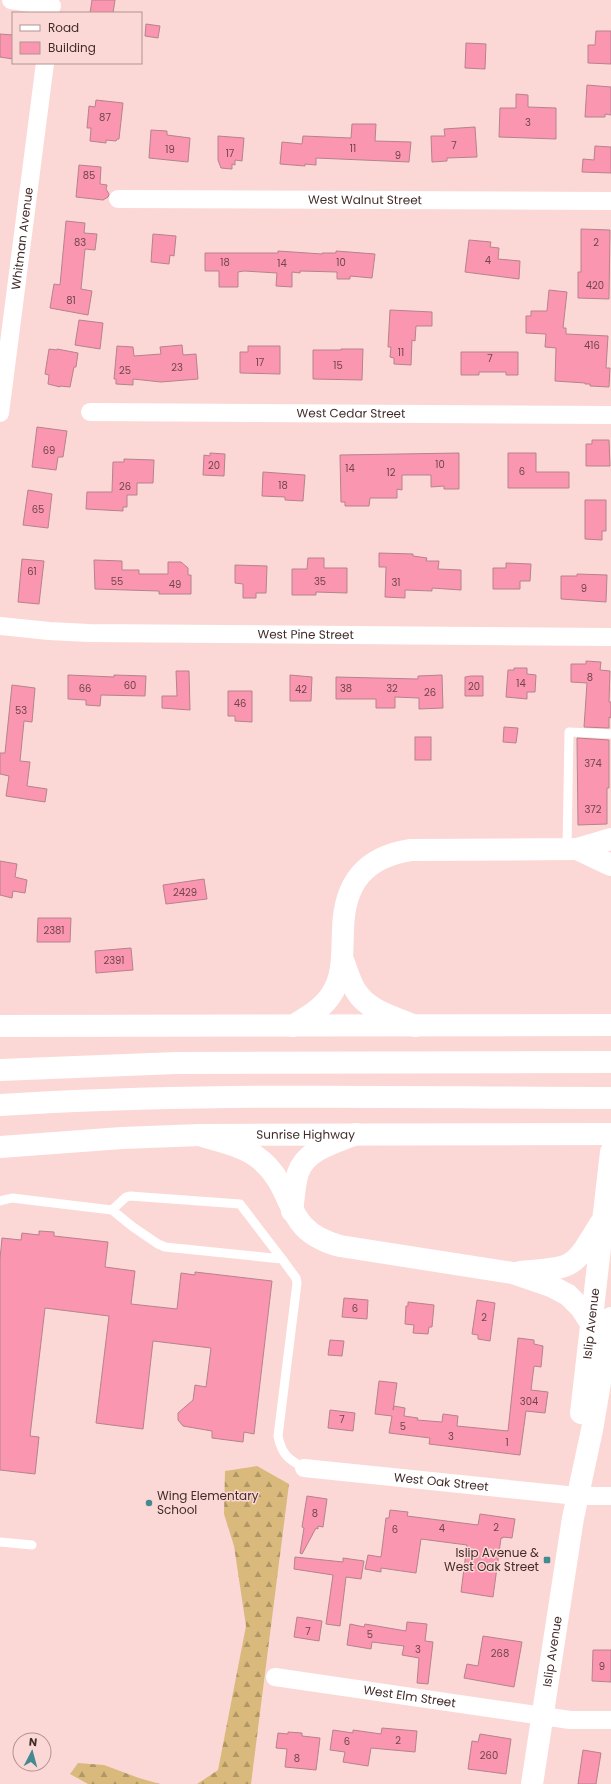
<svg xmlns="http://www.w3.org/2000/svg" width="611" height="1784" font-family="Poppins,sans-serif">
  <defs>
    <pattern id="forest-firs" width="22" height="20" patternUnits="userSpaceOnUse"><rect width="22" height="20" fill="#d9ba7c"/><path d="M5 1l3.5 6h-7zM16 11l3.5 6h-7z" fill="#b29766"/></pattern>
  </defs>
  <rect width="100%" height="100%" fill="#fbd8d5"/>
  <g fill="url(#forest-firs)">
    <polygon points="257,1466 289,1484 251,1784 197,1784 218,1770 246,1626 234,1546 224,1514 225,1471"/>
    <polygon points="78,1763 104,1765 139,1778 160,1784 88,1784 70,1774"/>
  </g>
  <g fill="#fa96af" stroke="#b6828e">
    <polygon points="92,0 115,0 113,13 90,13"/>
    <polygon points="146,24 160,26 158,38 145,36"/>
    <polygon points="596,31 611,31 611,64 588,63 588,45 595,45"/>
    <polygon points="0,34 13,35 13,59 0,57"/>
    <polygon points="466,43 486,44 485,69 465,68"/>
    <polygon points="587,85 611,87 611,115 605,114 605,117 585,117"/>
    <polygon points="516,94 528,95 528,107 556,108 556,139 499,137 500,108 516,108"/>
    <polygon points="96,100 123,103 119,139 117,139 116,141 106,140 106,143 90,141 91,128 87,128 89,106 95,107"/>
    <polygon points="352,124 376,124 375,141 411,142 409,162 316,158 316,165 305,164 305,166 280,164 282,142 302,144 303,136 351,138"/>
    <polygon points="475,127 477,157 447,158 447,161 432,162 431,136 445,136 444,129"/>
    <polygon points="151,130 167,131 167,135 190,138 188,162 149,158"/>
    <polygon points="218,136 244,138 242,161 235,160 235,165 232,164 232,169 221,168 218,160"/>
    <polygon points="595,146 611,147 611,173 582,172 583,159 594,160"/>
    <polygon points="79,165 101,167 100,184 107,185 106,189 109,194 108,197 103,200 76,197"/>
    <polygon points="66,221 85,223 84,233 97,234 95,250 85,249 81,289 92,291 88,315 50,308 54,284 60,285"/>
    <polygon points="581,229 610,230 609,299 578,298 578,272 581,272"/>
    <polygon points="153,234 176,236 174,256 170,255 169,264 151,262"/>
    <polygon points="469,240 491,242 490,247 499,248 498,259 520,261 519,279 465,272"/>
    <polygon points="278,251 322,254 322,253 336,253 336,251 375,254 372,278 350,276 350,279 337,279 337,272 300,271 300,273 292,272 292,287 276,286 277,273 244,271 238,272 238,287 219,287 219,271 205,271 205,253 278,253"/>
    <polygon points="549,290 567,292 563,328 566,328 566,334 608,336 606,368 610,368 609,387 590,386 590,384 585,384 585,383 555,381 556,348 545,347 546,334 526,333 526,316 531,316 531,311 547,311"/>
    <polygon points="390,310 432,312 432,326 416,326 415,341 412,340 411,365 394,364 394,358 390,357 391,347 388,347"/>
    <polygon points="79,320 103,323 100,349 75,345"/>
    <polygon points="182,345 183,355 196,354 198,379 161,382 133,379 133,385 116,384 116,379 114,379 117,346 133,347 134,356 161,354 160,347"/>
    <polygon points="248,346 280,346 280,374 240,373 240,352 248,352"/>
    <polygon points="49,349 57,350 57,349 78,353 76,367 74,367 70,387 60,386 60,387 48,384 49,375 45,374"/>
    <polygon points="341,349 363,349 362,380 313,379 313,350 341,350"/>
    <polygon points="461,352 518,352 518,375 506,375 506,372 479,372 479,375 461,375"/>
    <polygon points="37,427 67,431 63,457 58,457 56,470 32,467"/>
    <polygon points="592,440 609,440 610,466 586,466 586,444 592,444"/>
    <polygon points="210,453 225,454 224,476 203,475 204,455 210,456"/>
    <polygon points="459,453 459,489 444,489 444,486 431,487 431,475 402,475 402,490 397,489 397,498 370,498 369,506 345,506 345,502 341,502 340,455"/>
    <polygon points="508,453 536,453 536,472 569,472 569,488 508,488"/>
    <polygon points="124,459 154,460 153,483 137,483 137,495 127,495 127,507 123,507 123,511 86,509 87,492 112,492 113,462 124,462"/>
    <polygon points="263,472 305,475 303,501 285,500 285,497 262,496"/>
    <polygon points="28,490 52,494 48,528 23,525"/>
    <polygon points="585,500 606,500 606,531 602,531 602,540 585,539"/>
    <polygon points="379,553 413,554 413,556 427,558 426,561 439,561 438,569 461,570 461,590 432,588 432,591 405,590 405,598 385,597 386,567 379,567"/>
    <polygon points="308,558 324,558 324,568 347,568 347,593 316,592 316,595 292,595 292,569 307,569"/>
    <polygon points="22,559 44,561 39,604 18,602"/>
    <polygon points="94,560 122,561 122,570 139,570 139,574 168,574 168,562 181,562 188,568 188,575 191,575 191,594 159,594 159,591 95,589"/>
    <polygon points="506,563 531,564 530,581 520,581 520,589 493,589 493,568 506,568"/>
    <polygon points="235,565 267,566 266,593 256,593 256,598 243,598 243,584 235,583"/>
    <polygon points="577,574 607,575 606,602 561,599 561,576 577,576"/>
    <polygon points="586,661 601,662 600,670 610,671 609,702 611,702 611,718 609,717 609,728 584,727 587,683 571,682 571,664 586,664"/>
    <polygon points="514,668 527,668 527,674 536,675 535,692 527,692 527,699 506,697 508,670 514,670"/>
    <polygon points="176,671 189,671 190,710 162,708 162,696 177,696"/>
    <polygon points="68,675 114,677 114,675 146,676 145,696 101,695 100,706 86,705 86,700 68,699"/>
    <polygon points="290,675 312,677 311,701 290,701"/>
    <polygon points="442,675 443,708 419,709 419,698 395,697 395,708 376,708 376,699 336,699 336,677 418,679 418,676"/>
    <polygon points="471,676 483,676 483,696 465,696 465,677"/>
    <polygon points="12,685 35,688 32,722 24,721 20,761 30,762 27,786 47,789 45,802 6,796 9,776 0,774 0,753 5,753"/>
    <polygon points="228,691 252,691 252,722 235,721 235,716 228,716"/>
    <polygon points="504,727 518,728 516,743 503,742"/>
    <rect x="415" y="737" width="16" height="23"/>
    <polygon points="577,738 609,740 609,788 607,788 607,824 578,825"/>
    <polygon points="0,861 17,864 15,877 27,880 25,893 13,891 12,898 0,895"/>
    <polygon points="204,879 207,899 166,904 163,885"/>
    <polygon points="38,918 71,918 70,942 37,942"/>
    <polygon points="131,948 133,970 96,973 95,951"/>
    <polygon points="39,1231 54,1232 54,1236 108,1242 105,1267 135,1271 131,1304 177,1309 181,1273 195,1275 195,1272 272,1281 254,1434 244,1432 243,1442 212,1438 212,1431 183,1426 178,1420 178,1413 193,1400 195,1385 206,1387 211,1348 153,1341 143,1429 96,1423 109,1316 45,1308 30,1436 39,1437 35,1474 0,1470 0,1259 2,1238 21,1240 22,1233 39,1235"/>
    <polygon points="344,1298 368,1300 367,1319 342,1317"/>
    <polygon points="477,1300 495,1303 490,1341 478,1339 478,1335 472,1334"/>
    <polygon points="408,1302 434,1305 432,1327 429,1327 428,1334 413,1333 414,1325 405,1324 406,1306 408,1306"/>
    <polygon points="518,1338 534,1340 534,1344 543,1346 541,1367 534,1366 531,1390 548,1392 545,1413 526,1411 520,1455 429,1444 430,1438 389,1433 392,1416 375,1414 379,1381 397,1383 393,1410 394,1406 405,1408 404,1416 418,1418 417,1420 442,1422 443,1414 458,1416 457,1426 508,1431"/>
    <polygon points="330,1340 344,1341 342,1356 328,1355"/>
    <polygon points="330,1410 355,1413 353,1431 328,1428"/>
    <polygon points="307,1496 327,1499 323,1527 318,1526 318,1529 316,1528 302,1554 300,1553 304,1528 302,1527"/>
    <polygon points="390,1510 408,1512 407,1516 478,1525 480,1514 515,1519 512,1538 503,1537 503,1538 501,1538 493,1597 461,1592 467,1545 421,1539 416,1573 381,1568 381,1572 365,1569 368,1555 381,1557 386,1518 389,1518"/>
    <polygon points="295,1557 343,1562 343,1558 364,1561 361,1579 346,1577 340,1626 326,1624 333,1575 294,1569"/>
    <polygon points="297,1617 322,1621 319,1641 294,1637"/>
    <polygon points="407,1622 427,1624 425,1641 433,1642 428,1684 417,1683 419,1658 402,1655 404,1646 372,1642 371,1649 347,1645 350,1624 364,1627 365,1624 406,1631"/>
    <polygon points="483,1636 522,1642 514,1687 464,1678 467,1664 478,1666"/>
    <polygon points="593,1650 611,1650 611,1682 592,1681"/>
    <polygon points="382,1728 417,1731 415,1752 371,1748 368,1766 343,1762 345,1752 330,1750 333,1730 353,1733 353,1730 381,1734"/>
    <polygon points="288,1732 302,1733 302,1736 320,1738 316,1770 285,1767 287,1749 276,1748 278,1733 288,1734"/>
    <polygon points="480,1734 511,1739 506,1774 468,1769 472,1741 478,1742"/>
    <polygon points="583,1750 601,1753 596,1784 578,1784"/>
  </g>
  <g fill="none" stroke-linecap="round" stroke-linejoin="round">
    <g stroke="#fff" stroke-width="9">
      <polyline points="567,849 569,732 611,734"/>
      <path d="M0 1201 12 1198 112 1210 133 1227 158 1244 165 1247 282 1259 296 1278 297 1283 278 1436C282 1455 288 1459 304 1468"/>
      <polyline points="112,1210 126,1197 130,1196 240,1204 282,1259"/>
      <polyline points="0,1542 32,1545"/>
    </g>
    <g stroke="#fff" stroke-width="18">
      <polyline points="11,0 52,6"/>
      <path id="s1" d="M118 199 611 201"/>
      <path id="s2" d="M90 412 611 415"/>
      <path id="s3" d="M0 413 45 63"/>
      <path id="s4" d="M0 626 49 631 89 633 611 637"/>
      <path id="s5" d="M304 1468 577 1496H611"/>
      <path id="s6" d="M275 1677 570 1720H611"/>
    </g>
    <g stroke="#fff" stroke-width="22">
      <polyline points="0,1026 611,1025"/>
      <path id="s7" d="M0 1147 122 1138 200 1135 611 1134"/>
    </g>
    <g stroke="#fff" stroke-width="22">
      <polyline points="577,849 611,865"/>
      <path d="M343 960C347 970 350 982 356 991 368 1011 395 1017 415 1026"/>
      <path d="M293 1026C307 1017 322 1009 331 995 344 976 342 952 343 930 344 884 364 857 411 850L577 849 611 839"/>
      <path d="M200 1135C220 1142 246 1146 262 1161 298 1193 281 1230 340 1246L513 1273 551 1286 568 1295 581 1308 592 1325"/>
      <path d="M292 1211C294 1199 294 1185 298 1173 306 1149 335 1143 356 1134"/>
      <path d="M520 1272C573 1267 572 1271 600 1224"/>
      <path id="s8" d="M581 1413 611 1152"/>
      <path id="s9" d="M532 1784 573 1518 592 1430 611 1318"/>
    </g>
    <g stroke="#fff" stroke-width="22">
      <polyline points="0,1070 176,1063 611,1062"/>
      <path d="M0 1105C203 1092 408 1098 611 1098"/>
    </g>
  </g>
  <g fill="#438a91" stroke="#fbd8d5" stroke-width="1.5">
    <circle cx="149" cy="1503" r="4"/>
    <rect x="543" y="1556" width="8" height="8" rx="2"/>
  </g>
  <g text-anchor="middle" stroke-width="3" stroke-linejoin="round" paint-order="stroke">
    <g font-size="10" fill="#70464c">
      <text x="105" y="121">87</text>
      <text x="528" y="126">3</text>
      <text x="454" y="149">7</text>
      <text x="353" y="152">11</text>
      <text x="170" y="153">19</text>
      <text x="230" y="157">17</text>
      <text x="398" y="159">9</text>
      <text x="89" y="179">85</text>
      <text x="80" y="246">83</text>
      <text x="596" y="246">2</text>
      <text x="488" y="264">4</text>
      <text x="225" y="266">18</text>
      <text x="341" y="266">10</text>
      <text x="282" y="267">14</text>
      <text x="595" y="289">420</text>
      <text x="71" y="304">81</text>
      <text x="592" y="349">416</text>
      <text x="401" y="356">11</text>
      <text x="490" y="362">7</text>
      <text x="260" y="366">17</text>
      <text x="338" y="369">15</text>
      <text x="177" y="371">23</text>
      <text x="125" y="374">25</text>
      <text x="49" y="454">69</text>
      <text x="440" y="468">10</text>
      <text x="214" y="469">20</text>
      <text x="350" y="472">14</text>
      <text x="522" y="475">6</text>
      <text x="391" y="476">12</text>
      <text x="283" y="489">18</text>
      <text x="125" y="490">26</text>
      <text x="38" y="513">65</text>
      <text x="32" y="575">61</text>
      <text x="117" y="585">55</text>
      <text x="320" y="585">35</text>
      <text x="396" y="586">31</text>
      <text x="175" y="588">49</text>
      <text x="584" y="592">9</text>
      <text x="590" y="681">8</text>
      <text x="521" y="687">14</text>
      <text x="130" y="689">60</text>
      <text x="474" y="690">20</text>
      <text x="85" y="692">66</text>
      <text x="346" y="692">38</text>
      <text x="392" y="692">32</text>
      <text x="301" y="693">42</text>
      <text x="430" y="696">26</text>
      <text x="240" y="707">46</text>
      <text x="21" y="714">53</text>
      <text x="593" y="767">374</text>
      <text x="593" y="813">372</text>
      <text x="185" y="896">2429</text>
      <text x="54" y="934">2381</text>
      <text x="114" y="964">2391</text>
      <text x="355" y="1312">6</text>
      <text x="484" y="1321">2</text>
      <text x="529" y="1405">304</text>
      <text x="342" y="1423">7</text>
      <text x="403" y="1430">5</text>
      <text x="451" y="1440">3</text>
      <text x="507" y="1446">1</text>
      <text x="315" y="1517">8</text>
      <text x="496" y="1531">2</text>
      <text x="442" y="1532">4</text>
      <text x="395" y="1533">6</text>
      <text x="308" y="1635">7</text>
      <text x="370" y="1638">5</text>
      <text x="418" y="1653">3</text>
      <text x="500" y="1657">268</text>
      <text x="602" y="1670">9</text>
      <text x="398" y="1744">2</text>
      <text x="347" y="1745">6</text>
      <text x="489" y="1759">260</text>
      <text x="297" y="1762">8</text>
    </g>
    <g font-size="12" fill="#422c2b" stroke="#fbd8d5">
      <text dy="4" stroke="none"><textPath href="#s1" startOffset="247">West Walnut Street</textPath></text>
      <text dy="4" stroke="none"><textPath href="#s3" startOffset="176">Whitman Avenue</textPath></text>
      <text dy="4" stroke="none"><textPath href="#s2" startOffset="261">West Cedar Street</textPath></text>
      <text dy="4" stroke="none"><textPath href="#s4" startOffset="306">West Pine Street</textPath></text>
      <text dy="4" stroke="none"><textPath href="#s7" startOffset="306">Sunrise Highway</textPath></text>
      <text dy="4" stroke="none"><textPath href="#s8" startOffset="90">Islip Avenue</textPath></text>
      <text dy="4" stroke="none"><textPath href="#s5" startOffset="138">West Oak Street</textPath></text>
      <text dy="4" stroke="none"><textPath href="#s9" startOffset="134">Islip Avenue</textPath></text>
      <text dy="4" stroke="none"><textPath href="#s6" startOffset="136">West Elm Street</textPath></text>
    </g>
    <g font-size="12" fill="#422c2b" stroke="#fbd8d5" text-anchor="start">
      <text x="157" y="1500">Wing Elementary<tspan x="157" dy="14">School</tspan></text>
      <text x="539" y="1557" text-anchor="end">Islip Avenue &amp;<tspan x="539" dy="14">West Oak Street</tspan></text>
    </g>
  </g>
  <rect x="12" y="12" width="130" height="52" fill="#fbd8d5" stroke="#b19391"/>
  <rect x="20" y="25" width="20" height="6" fill="#ffffff" stroke="#b19391"/>
  <text x="48" y="32" font-size="12" fill="#422c2b">Road</text>
  <rect x="20" y="42" width="20" height="12" fill="#fa96af" stroke="#b19391"/>
  <text x="48" y="52" font-size="12" fill="#422c2b">Building</text>
  <g transform="translate(32 1752) rotate(6)"><circle r="19" fill="#fbd8d5" stroke="#b19391"/>
  <path d="M0-3L7 15L0 10L-7 15Z" fill="#438a91"/>
  <text y="-6" font-size="11" font-weight="bold" text-anchor="middle" fill="#422c2b">N</text>
  </g>
</svg>
